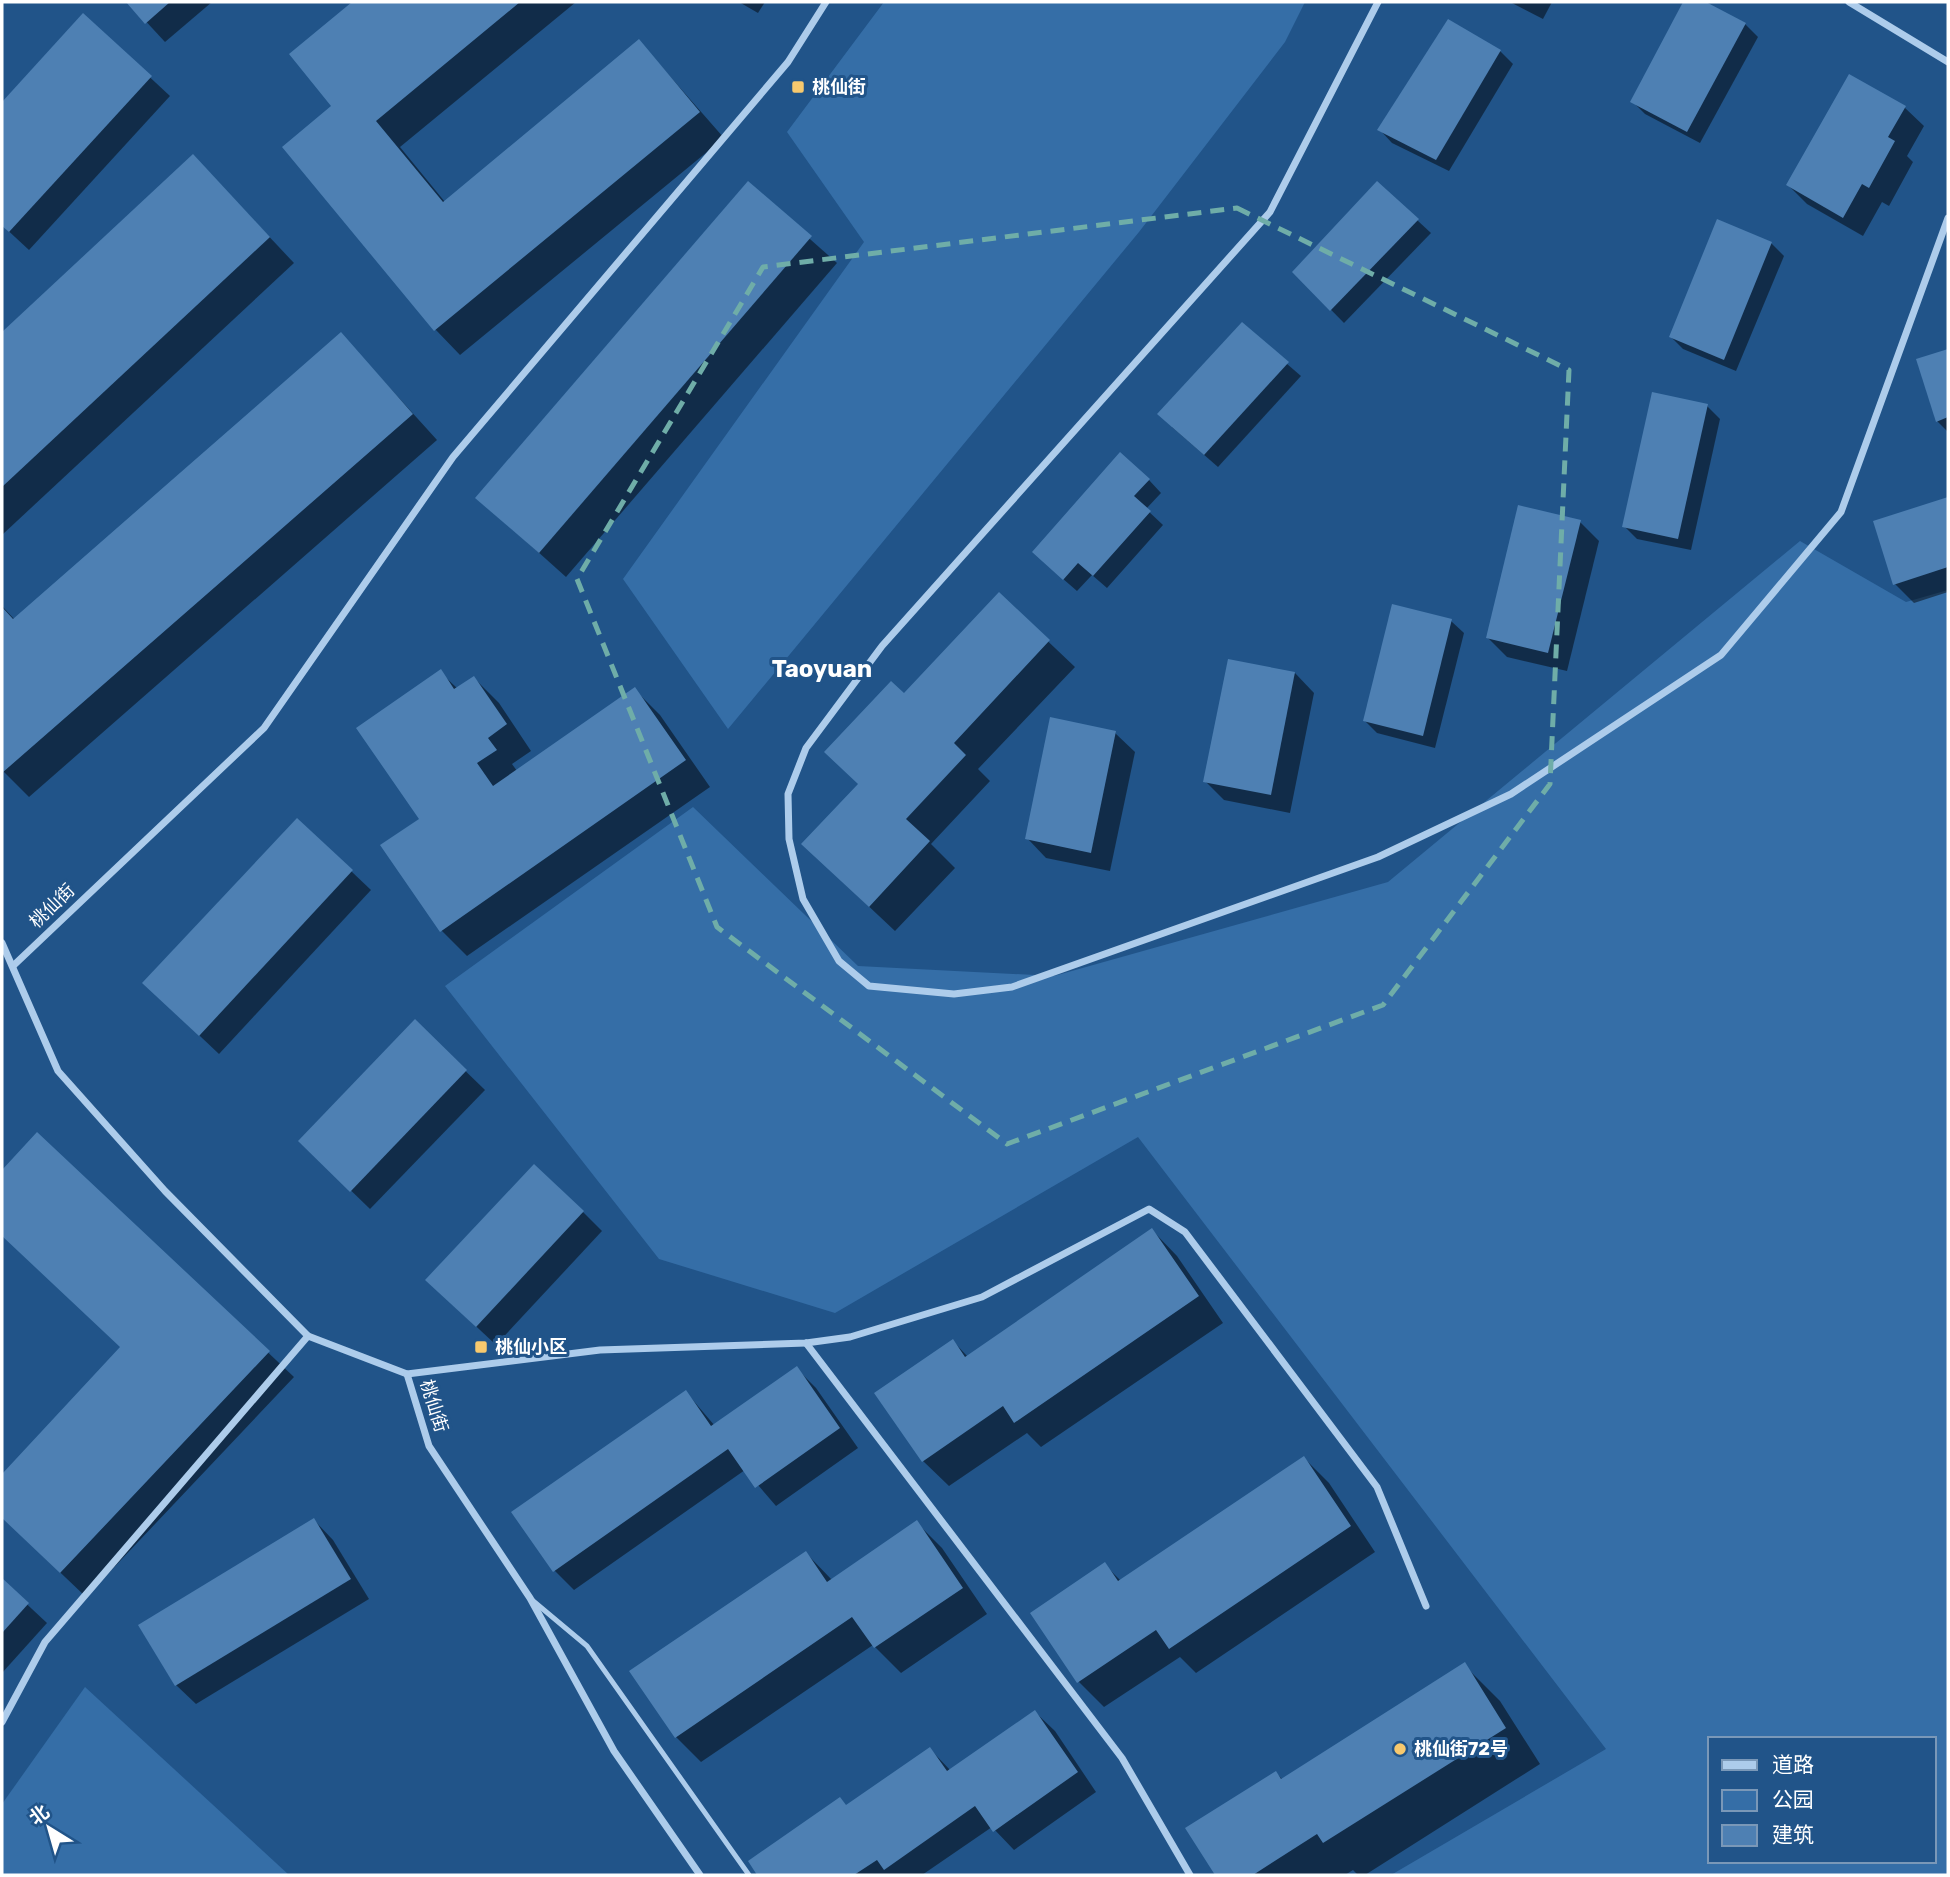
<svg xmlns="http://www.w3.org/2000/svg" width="1950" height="1877" font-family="Rubik,'Noto Sans SC',sans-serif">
  <rect width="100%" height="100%" fill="#215489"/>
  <g fill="#356ea7" fill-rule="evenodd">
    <polygon points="884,2 1305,2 1285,42 1139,232 728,729 623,579 864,242 787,132"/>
    <path d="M1800 541 1906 602 1948 590V1875H1391L1606 1749 1138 1137 835 1313 659 1259 445 986 693 807 858 966 1054 976 1388 882ZM1710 1739H1934V1861H1710Z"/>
    <polygon points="85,1687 289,1875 2,1875 2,1804"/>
  </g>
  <g fill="#0007">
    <polygon points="128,2 212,2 165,42"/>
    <polygon points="355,2 576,2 400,147 445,202 639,41 724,138 460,355 435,329 334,106 291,55"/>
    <polygon points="739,2 765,2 758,13"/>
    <polygon points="1510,2 1552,2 1543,19"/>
    <polygon points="1685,2 1702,2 1745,24 1758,37 1700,143 1645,114 1632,101"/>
    <polygon points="83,15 170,96 29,250 2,225 2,104"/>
    <polygon points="1500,51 1513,64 1449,171 1392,143 1380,130"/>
    <polygon points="1904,107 1924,126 1907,156 1913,162 1889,206 1882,202 1863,236 1807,204 1788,185"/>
    <polygon points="193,156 294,263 2,535 2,334"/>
    <polygon points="1377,183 1431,233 1344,323 1294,272"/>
    <polygon points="748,184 837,263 566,577 478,498"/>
    <polygon points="1771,243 1784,256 1736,371 1683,349 1671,337"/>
    <polygon points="1242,325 1301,376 1218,467 1172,427"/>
    <polygon points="341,334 437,440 29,797 2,770 2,606 15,620"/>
    <polygon points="1948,351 1948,432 1937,421 1918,361"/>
    <polygon points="1707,406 1720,419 1691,550 1637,539 1624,526"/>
    <polygon points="1149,480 1161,493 1146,509 1163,525 1107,588 1092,575 1077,591 1047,565"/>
    <polygon points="1948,499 1948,592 1914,603 1895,584 1875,522"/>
    <polygon points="1580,522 1599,541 1567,671 1507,657 1488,638"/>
    <polygon points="999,595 1075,667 978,769 990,781 931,844 955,868 895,931 829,869 859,784 904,696"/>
    <polygon points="1451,621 1464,633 1435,748 1377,733 1365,721"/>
    <polygon points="440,672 458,689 474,678 499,703 531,751 512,764 517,771 635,690 660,715 710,787 467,956 441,930 422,819"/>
    <polygon points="1295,673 1314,693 1290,813 1224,800 1205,781"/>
    <polygon points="1115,733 1135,752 1110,871 1046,858 1027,838"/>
    <polygon points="351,871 371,890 219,1054 164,1002"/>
    <polygon points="415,1022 485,1090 370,1209 300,1141"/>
    <polygon points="38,1135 294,1377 86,1597 2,1517 2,1476 122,1348 2,1235 2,1173"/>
    <polygon points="583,1212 602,1231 496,1345 447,1299"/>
    <polygon points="1152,1230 1177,1256 1223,1323 1041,1447 1027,1433 949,1486 923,1461 953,1341 968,1357"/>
    <polygon points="797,1369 816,1388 858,1448 776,1506 745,1470 574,1590 555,1571 514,1512 686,1392 715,1426"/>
    <polygon points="1304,1458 1329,1483 1375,1552 1196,1673 1180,1657 1104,1707 1079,1682 1105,1565 1121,1581"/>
    <polygon points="314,1520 333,1540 369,1599 196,1704 176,1685"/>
    <polygon points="917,1523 942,1548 987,1614 901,1673 873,1645 701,1762 676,1737 806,1553 832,1580"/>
    <polygon points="2,1581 47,1623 2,1673"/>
    <polygon points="1464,1665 1500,1701 1540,1764 1365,1875 1358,1875 1353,1870 1345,1875 1217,1875 1187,1829 1276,1773 1283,1780"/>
    <polygon points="1035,1712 1055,1731 1096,1792 1014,1850 992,1827 922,1875 759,1875 750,1862 847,1807 930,1749 951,1771"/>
  </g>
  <g fill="#4e80b3">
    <polygon points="126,2 170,2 145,24"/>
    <polygon points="352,2 520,2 376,121 443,202 639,39 700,112 434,331 282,147 331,106 289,54"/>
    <polygon points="1683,2 1706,2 1746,23 1687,132 1630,102"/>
    <polygon points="83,13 152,76 9,232 2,226 2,102"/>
    <polygon points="1448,19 1501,50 1436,160 1377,130"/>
    <polygon points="1849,74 1906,106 1888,137 1895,141 1869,188 1862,184 1843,218 1786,185"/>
    <polygon points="193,154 270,237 2,487 2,332"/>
    <polygon points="748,181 812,236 539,553 475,498"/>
    <polygon points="1377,181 1419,219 1330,311 1292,272"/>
    <polygon points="1717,219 1772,242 1724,360 1669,337"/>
    <polygon points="1242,322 1289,362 1204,455 1157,414"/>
    <polygon points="341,332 413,414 2,773 2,607 13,619"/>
    <polygon points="1948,349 1948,417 1936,422 1916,359"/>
    <polygon points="1652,392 1708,404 1678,539 1622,527"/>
    <polygon points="1120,452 1150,479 1134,496 1151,511 1093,576 1078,563 1063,580 1032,552"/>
    <polygon points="1948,497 1948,567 1893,585 1873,521"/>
    <polygon points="1518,505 1581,520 1548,653 1486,638"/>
    <polygon points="999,592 1050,640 954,743 966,755 906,819 930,841 869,907 801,844 858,784 824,752 891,681 904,693"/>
    <polygon points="1392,604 1452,619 1423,736 1363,721"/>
    <polygon points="1228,659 1295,672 1271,795 1203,782"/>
    <polygon points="441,669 454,689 474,676 507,724 488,738 497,750 477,763 493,786 635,687 686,760 440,932 380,845 419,819 356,728"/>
    <polygon points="1050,717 1116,731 1091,853 1025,839"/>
    <polygon points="297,818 353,870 199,1036 142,983"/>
    <polygon points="415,1019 467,1070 350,1192 298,1141"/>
    <polygon points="37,1132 270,1351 60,1573 2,1518 2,1474 120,1347 2,1236 2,1170"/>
    <polygon points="534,1164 584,1211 476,1327 425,1280"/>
    <polygon points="1152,1228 1199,1296 1014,1423 1003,1406 922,1462 874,1393 953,1339 965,1357"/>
    <polygon points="797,1366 840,1428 755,1488 728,1449 553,1572 511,1512 686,1390 711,1426"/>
    <polygon points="1304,1456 1351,1526 1169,1649 1156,1630 1077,1683 1030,1613 1105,1562 1118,1581"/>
    <polygon points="314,1518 351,1579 175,1686 138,1625"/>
    <polygon points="917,1520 963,1588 874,1648 852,1617 675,1738 629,1671 806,1551 827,1582"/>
    <polygon points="2,1578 29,1603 2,1633"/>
    <polygon points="1465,1662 1506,1728 1323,1843 1317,1834 1253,1875 1215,1875 1185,1828 1276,1771 1281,1779"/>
    <polygon points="1035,1710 1078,1772 993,1832 975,1806 884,1870 877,1860 854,1875 757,1875 748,1861 840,1797 846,1805 930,1747 947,1771"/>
  </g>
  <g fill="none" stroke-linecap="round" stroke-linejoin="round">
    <polyline stroke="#adcceb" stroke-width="5" points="532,1600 587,1646 749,1875"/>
    <g stroke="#adcceb" stroke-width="7">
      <polyline points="1378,2 1270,212 882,646 806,748 788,794 789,839 803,899 839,961 869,986 954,994 1012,987 1378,857 1511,794 1721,655 1841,512 1948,218"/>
      <polyline points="1849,2 1948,62"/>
      <polyline points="2,943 58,1071 165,1191 308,1336 407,1374 600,1350 806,1343 850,1337 982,1297 1149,1209 1185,1232 1377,1487 1426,1606"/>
      <polyline points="14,965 264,728 453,457 788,62 826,2"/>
      <polyline points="806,1343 1122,1758 1190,1875"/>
      <polyline points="407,1374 429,1446 530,1598 614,1751 700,1875"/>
      <polyline points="2,1722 45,1642 308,1336"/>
    </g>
  </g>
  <path fill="none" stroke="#6fada8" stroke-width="5" stroke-dasharray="14 9" stroke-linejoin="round" d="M1237 208 1569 370 1550 784 1383 1005 1007 1144 717 927 577 579 763 267Z"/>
  <g fill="#f7c96e" stroke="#215489" stroke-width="2.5">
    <rect x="791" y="80" width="14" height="14" rx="3.5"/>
    <rect x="474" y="1340" width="14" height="14" rx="3.5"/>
    <circle cx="1400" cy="1749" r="7"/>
  </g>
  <g text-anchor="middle" stroke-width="6" stroke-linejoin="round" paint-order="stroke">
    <g font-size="18" font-weight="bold" fill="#fff" stroke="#215489" text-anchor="start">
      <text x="812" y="93">桃仙街</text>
      <text x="495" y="1353">桃仙小区</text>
      <text x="1414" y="1755">桃仙街72号</text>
    </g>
    <g font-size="18" fill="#fff" stroke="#215489">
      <text transform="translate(52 906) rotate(-44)" y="6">桃仙街</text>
      <text transform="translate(434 1406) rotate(73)" y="6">桃仙街</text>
    </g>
    <g font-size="24" font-weight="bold" fill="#fff" stroke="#215489">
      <text x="822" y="677">Taoyuan</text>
    </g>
  </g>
  <rect width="1950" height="1877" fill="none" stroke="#ffffff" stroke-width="7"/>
  <rect x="1708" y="1737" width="228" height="126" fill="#215489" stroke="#7a98b8" stroke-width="2"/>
  <rect x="1722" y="1760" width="35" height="10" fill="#adcceb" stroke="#7a98b8" stroke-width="2"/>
  <text x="1772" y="1772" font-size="21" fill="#ffffff">道路</text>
  <rect x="1722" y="1790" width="35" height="21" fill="#356ea7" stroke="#7a98b8" stroke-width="2"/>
  <text x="1772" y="1807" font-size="21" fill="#ffffff">公园</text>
  <rect x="1722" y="1825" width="35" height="21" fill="#4e80b3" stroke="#7a98b8" stroke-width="2"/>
  <text x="1772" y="1842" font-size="21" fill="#ffffff">建筑</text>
  <g transform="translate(49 1828) rotate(323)" stroke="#215489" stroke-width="5" paint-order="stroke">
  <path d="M0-5L12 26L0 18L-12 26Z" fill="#ffffff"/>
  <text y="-10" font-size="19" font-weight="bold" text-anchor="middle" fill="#ffffff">北</text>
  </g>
</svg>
